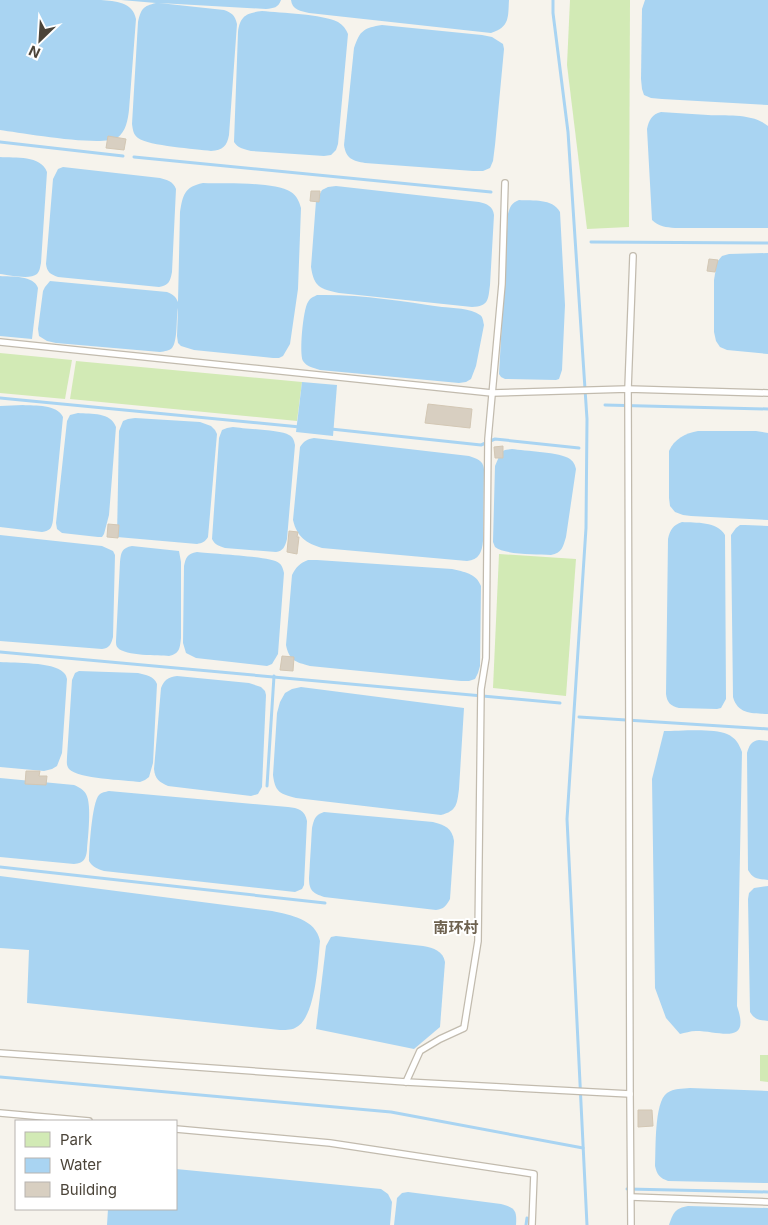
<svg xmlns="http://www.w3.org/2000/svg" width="768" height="1225" font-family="Inter,'Noto Sans SC',sans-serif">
  <rect width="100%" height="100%" fill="#f6f3ec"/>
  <g fill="#d2eab5">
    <polygon points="570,0 630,0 629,227 587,229 567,65"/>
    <polygon points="0,353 72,360 65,399 0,393"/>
    <polygon points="76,361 302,382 297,421 70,399"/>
    <polygon points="499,554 576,559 566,696 493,688"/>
    <polygon points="760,1055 768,1055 768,1082 760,1081"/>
  </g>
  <g fill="#a9d4f2">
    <path d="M0 0H101C115 1 133 2 136 19L129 110C128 119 126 132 117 138 101 147 22 133 0 130Z"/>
    <path d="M121 0H281C278 8 274 8 266 9L159 3 224 10C232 13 235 15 237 24L229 135C227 146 223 150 211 151 196 149 149 146 138 138 133 134 133 130 132 124L138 22C141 9 143 6 156 3Z"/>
    <path d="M291 0H509C508 17 510 27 491 33L309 13C301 11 292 10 291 0Z"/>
    <polygon points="645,0 768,0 768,105 662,99 651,98 644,95 642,89 641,79 642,9"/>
    <path d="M262 11C281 13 322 14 338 22 343 25 346 29 348 34L338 144 336 150 331 155 324 156 251 151C243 149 238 148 234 142L238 32C240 16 246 13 262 11Z"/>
    <path d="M382 25 482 35 492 37 503 44 504 49 495 145 493 161 490 168 483 171H473L365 163C353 161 346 159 344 145L354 48C360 30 364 28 382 25Z"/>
    <path d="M661 112C676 113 692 114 708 115 726 116 753 113 768 126V228H675C666 227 659 227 652 220L647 129C649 120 652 114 661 112Z"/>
    <path d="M0 157C15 158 41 155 47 172L41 263C40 267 40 271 37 274 30 280 9 275 0 274Z"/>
    <path d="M63 167 160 178C167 180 173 181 176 189L172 272C170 282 169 285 159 287L58 277C50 274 47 272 46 264L53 179 58 169Z"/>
    <path d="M203 183C225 184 274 181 291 192 297 196 299 201 301 208L298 289 290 344 283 356 279 358H273L194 350 181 346 178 343 177 336 178 308C176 317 178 341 172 348 169 351 165 351 160 352L56 343 47 341 39 336 38 329 43 291 45 287 50 281 167 292C174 295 175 296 178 302L180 212C183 195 184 187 203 183Z"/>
    <path d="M336 186 479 202C487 204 493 206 494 215L490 285C488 300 489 306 472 307L339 293C320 289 314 287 311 267L316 201 322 190 328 187Z"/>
    <path d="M519 200C533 201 552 198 560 212L565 305 562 370 559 379 556 380 505 379 501 377 499 374 508 214C510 207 511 203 519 200Z"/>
    <polygon points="768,253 768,354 727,350 720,347 716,341 714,332 714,280 717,262 722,256 729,254"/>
    <path d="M0 276C11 277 34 275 38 288L32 339 0 336Z"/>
    <path d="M317 295C359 294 401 301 442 307 452 308 471 308 480 315 483 317 483 321 484 325L476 366 471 379 466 382 459 383 320 370C314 368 307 367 303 361 299 354 303 309 308 302 310 298 313 297 317 295Z"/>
    <polygon points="302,382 337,385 333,436 296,432"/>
    <path d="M23 405C35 406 57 404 63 417L53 520C52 528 50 531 42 532L0 527V406Z"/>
    <path d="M78 413C91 414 111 412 116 427L109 515 104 534 102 537H98L62 533 57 529 56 523 67 421 70 415Z"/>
    <path d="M135 418 200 422 211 426 215 430 217 434 208 537C205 542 202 543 197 544L117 537 119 431 123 421 128 419Z"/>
    <path d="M233 427C245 429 281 430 289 435 293 437 294 440 295 445L287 539C285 547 283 551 276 552L225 548C219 546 215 545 212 539L219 438 222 430 227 428Z"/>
    <path d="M698 431H756L768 433V520L691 516 683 515 675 512 670 506 669 498V451C674 439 686 433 698 431Z"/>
    <path d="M314 438 469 456C477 459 483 460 484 469L483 541C482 552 479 560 467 561L322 548C306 543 297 537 293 520L300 447C304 441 307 439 314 438Z"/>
    <path d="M512 449C524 451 561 452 570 459 574 462 575 465 576 469L566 537C563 547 562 553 551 555 537 554 505 555 495 547L493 542 495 466 501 452 505 450Z"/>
    <path d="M682 522C696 523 717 521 725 535L726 699 721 708 717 709 679 708C671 706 667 703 666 694L668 539C670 530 673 525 682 522Z"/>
    <path d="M740 525H745L768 526V714C753 713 738 715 733 697L731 535 736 528Z"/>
    <path d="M0 535 102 546 113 551 115 555 113 637C111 644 110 648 102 649L0 641Z"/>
    <path d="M132 546 179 551 181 562V638C180 647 180 654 169 656 159 655 125 656 118 648 116 646 116 644 116 641L120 562C121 552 122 548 132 546Z"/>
    <path d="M197 552C212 554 270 556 279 563 282 565 283 569 284 573L278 654 272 664 267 666 196 658 186 653 183 643 184 566C186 557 187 554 197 552Z"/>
    <path d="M308 560H317L452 569C464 572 476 573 481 586L480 666 478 673 475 679 469 681H461L310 666C295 662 289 660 286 645L292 575C296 567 300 563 308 560Z"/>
    <path d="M0 662C15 663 53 662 63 672 66 675 66 675 67 679L62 753 57 766 52 769 44 771 0 767Z"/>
    <path d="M79 671 138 673C146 675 154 676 157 684L153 763 149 777 145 780 140 782C125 780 78 779 69 769 66 765 67 762 67 757L72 680 75 673Z"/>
    <path d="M177 676 249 683 261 687 265 691 266 695 262 787 258 794 251 796 168 786C159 782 155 779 154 769L161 688C164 680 168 677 177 676Z"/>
    <path d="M301 687 464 708 459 789C457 804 457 811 441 815L296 798C280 794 275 792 273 775L277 713 280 702 285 693 292 689Z"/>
    <path d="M664 731C680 731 714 728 727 734 736 738 739 744 742 752L737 1006C751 1046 720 1031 696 1031 690 1031 685 1033 680 1034L666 1018 655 988 652 779Z"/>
    <path d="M759 740 768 741V880C758 879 753 879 748 870L747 753C749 746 751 741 759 740Z"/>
    <path d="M0 778 74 785C79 787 84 790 86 794 92 804 88 837 87 850 86 859 84 863 74 864L0 857Z"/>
    <path d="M109 791 288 807C298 808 305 810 307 821L304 885 302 889 295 892 104 871C98 869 92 867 89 861 89 850 92 802 99 795 102 792 105 792 109 791Z"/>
    <path d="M324 812 433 822C445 825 452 828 454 841L450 899C446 906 444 909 436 910L324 897C313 893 309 891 309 878L312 828C314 819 315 815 324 812Z"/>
    <path d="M0 876 272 911C290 915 316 919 320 941 318 961 316 1019 295 1028 291 1030 284 1030 280 1030L27 1003 29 950 0 948Z"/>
    <path d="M768 886V1021C759 1020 755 1020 750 1012L748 899 749 893 754 888Z"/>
    <path d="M336 936 423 946C434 948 443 951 445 962L440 1027 414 1049 316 1029 326 946 331 937Z"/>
    <path d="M690 1088 768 1091V1183L668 1181C660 1178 657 1175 655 1166 656 1150 654 1102 667 1093 674 1088 682 1089 690 1088Z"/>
    <polygon points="176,1169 381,1189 388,1194 392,1202 390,1225 107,1225 108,1209 176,1209"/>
    <path d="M408 1192 501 1204C515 1208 517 1210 516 1225H394L397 1198 402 1193Z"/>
    <path d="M688 1206 768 1208V1225H669C673 1213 675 1208 688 1206Z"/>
  </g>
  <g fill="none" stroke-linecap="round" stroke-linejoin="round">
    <g stroke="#a9d4f2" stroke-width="3">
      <polyline points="553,0 553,13 568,132 587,419 586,528 567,819 587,1225"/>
      <polyline points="0,142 123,156"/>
      <polyline points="134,157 491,192"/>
      <polyline points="591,242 768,243"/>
      <polyline points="0,398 300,427"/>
      <polyline points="605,405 768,409"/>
      <polyline points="331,429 481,445 495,439 579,448"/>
      <polyline points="0,652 560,703"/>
      <polyline points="579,717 768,729"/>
      <polyline points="267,786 274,676"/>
      <polyline points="0,867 325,903"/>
      <polyline points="0,1077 391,1112 583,1148"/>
      <polyline points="627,1189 768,1192"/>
      <polyline points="526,1225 527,1218"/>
    </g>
  </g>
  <g fill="#d8cfc1" stroke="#d3c7b4">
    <polygon points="108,136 126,139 124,150 106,148"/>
    <polygon points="311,191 320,191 319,202 310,201"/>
    <polygon points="709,259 718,260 715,272 707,271"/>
    <polygon points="428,404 472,409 470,428 425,423"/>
    <polygon points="503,446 503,458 495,458 494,447"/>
    <polygon points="108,524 119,525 118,538 107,537"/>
    <polygon points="289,531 298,532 297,537 299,537 297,554 287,552"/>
    <polygon points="282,656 294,657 293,671 280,670"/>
    <polygon points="26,771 40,771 39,776 47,776 46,785 25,784"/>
    <polygon points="638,1110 652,1110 653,1126 638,1127"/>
  </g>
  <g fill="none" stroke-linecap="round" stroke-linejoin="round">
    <g stroke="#c2bbae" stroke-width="8">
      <g id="service">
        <polyline points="0,342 492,393 628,389 768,393"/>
        <polyline points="0,1053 406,1082 630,1094"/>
        <polyline points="406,1082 420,1051 440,1039 464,1028 478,941 481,689 486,658 488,439 502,284 505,183"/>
        <polyline points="0,1113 89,1121"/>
        <polyline points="176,1129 330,1143 534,1174 532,1225"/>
        <polyline points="631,1197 768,1202"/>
        <polyline points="631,1225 630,1094 628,389 633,256"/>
      </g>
    </g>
    <use href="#service" stroke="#fff" stroke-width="5.5"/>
  </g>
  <g text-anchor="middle" stroke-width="4" stroke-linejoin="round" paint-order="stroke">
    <g font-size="15" font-weight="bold" fill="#6e6250" stroke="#fff">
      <text x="456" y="933">南环村</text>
    </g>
  </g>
  <rect x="15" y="1120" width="162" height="90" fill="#ffffff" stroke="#b7b4b0"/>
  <rect x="25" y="1132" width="25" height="15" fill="#d2eab5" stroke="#b7b4b0"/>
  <text x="60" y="1145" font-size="15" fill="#4b4439">Park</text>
  <rect x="25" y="1158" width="25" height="15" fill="#a9d4f2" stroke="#b7b4b0"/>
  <text x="60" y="1170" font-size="15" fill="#4b4439">Water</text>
  <rect x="25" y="1182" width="25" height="15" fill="#d8cfc1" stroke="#b7b4b0"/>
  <text x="60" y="1195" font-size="15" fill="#4b4439">Building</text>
  <g transform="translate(40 40) rotate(205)" stroke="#ffffff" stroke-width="4" paint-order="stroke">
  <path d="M0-4L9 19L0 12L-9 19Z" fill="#4b4439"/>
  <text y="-8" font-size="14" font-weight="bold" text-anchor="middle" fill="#4b4439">N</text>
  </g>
</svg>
